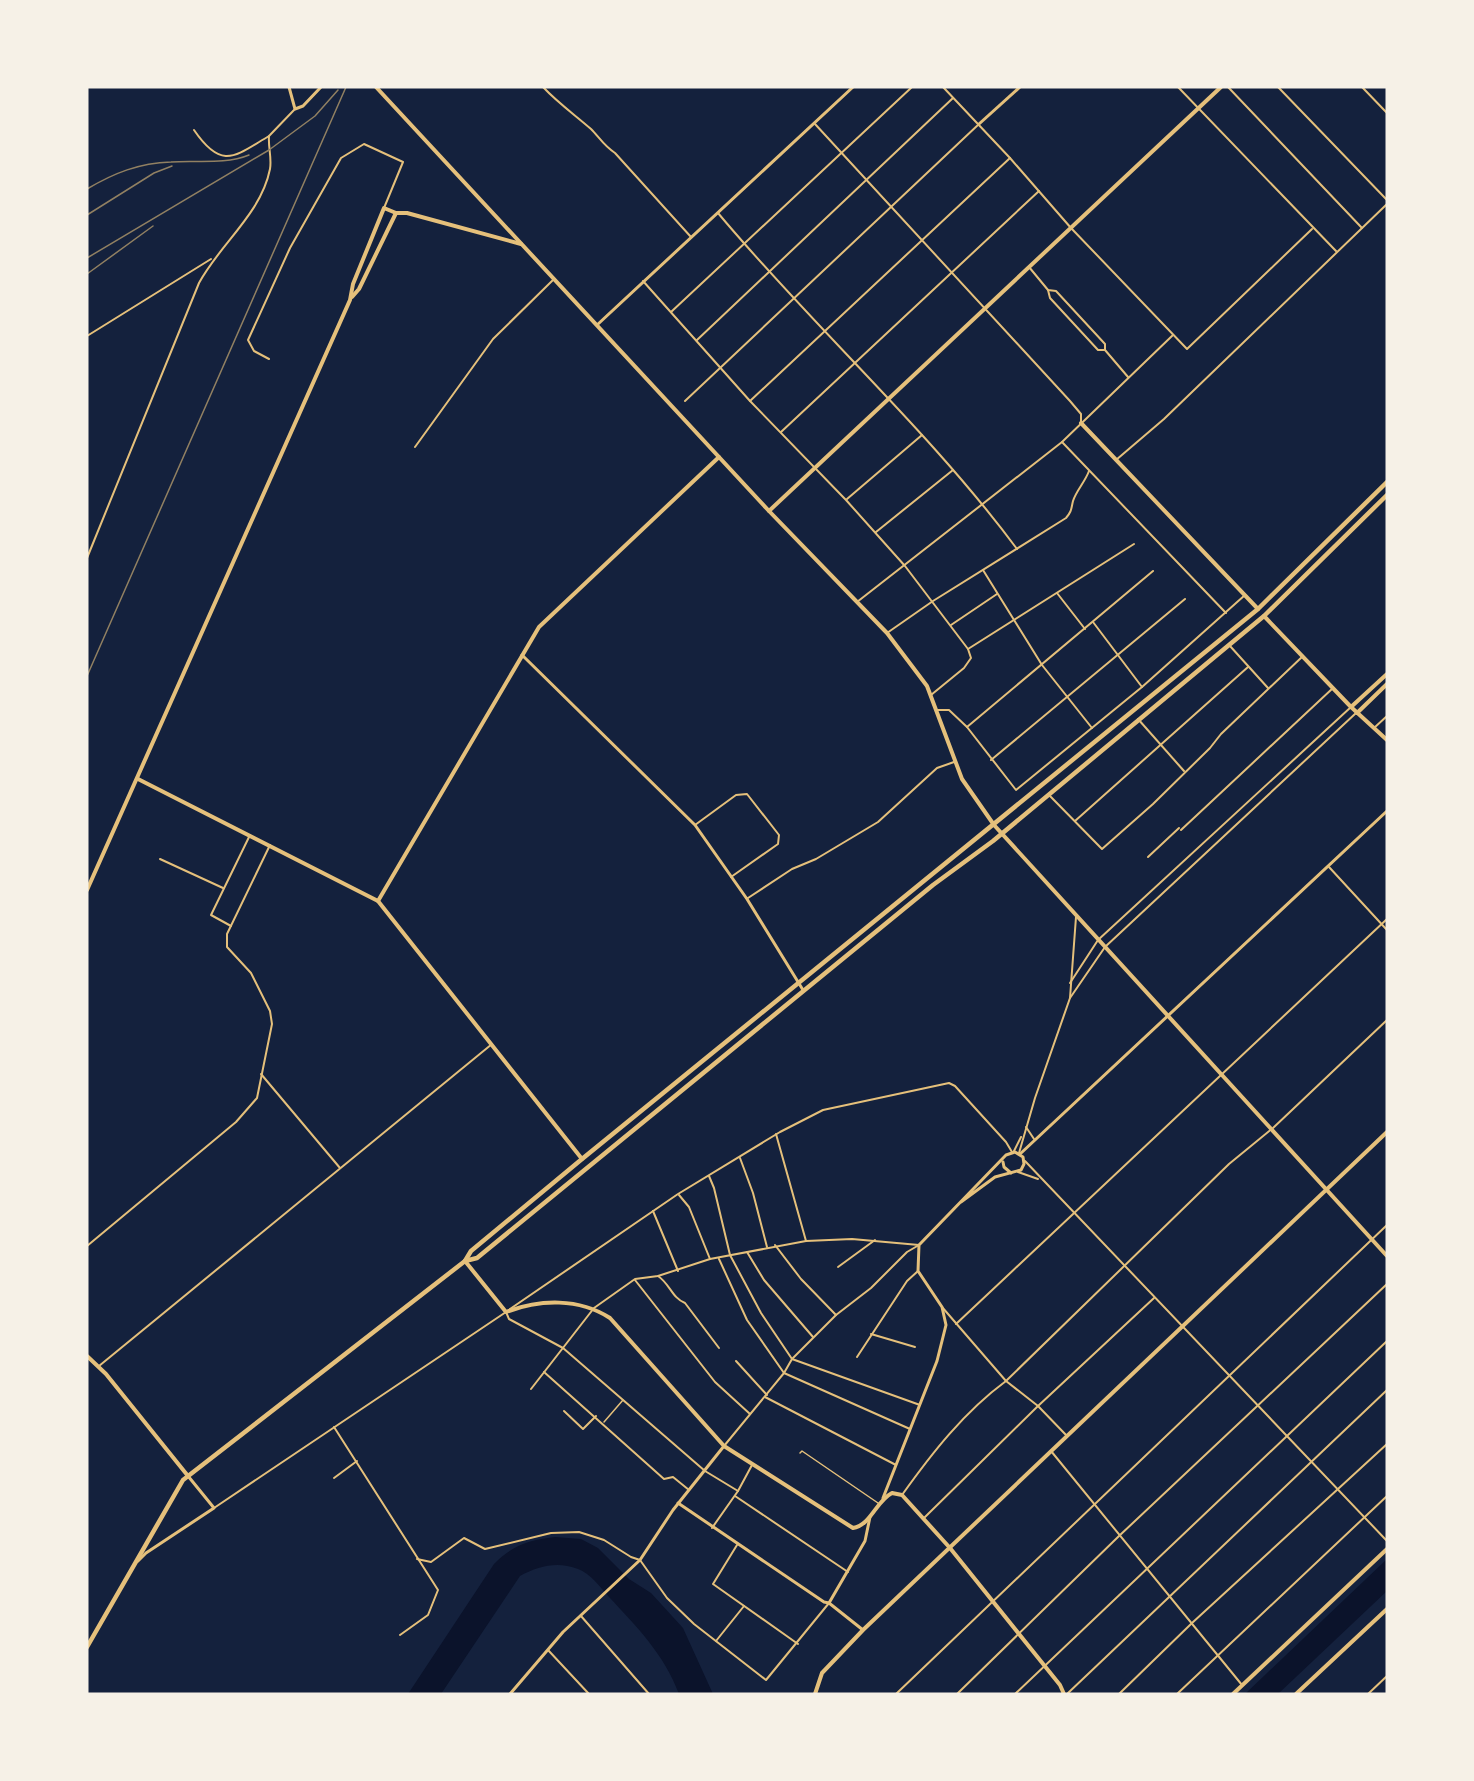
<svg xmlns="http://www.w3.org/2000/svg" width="1474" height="1781" font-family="'Noto Sans',sans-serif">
  <rect width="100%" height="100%" fill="#14213d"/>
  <g fill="#0b132b">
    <path d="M555 1537 581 1539 598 1548 629 1579 651 1593 683 1628 713 1694H679C664 1654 637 1627 609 1597 600 1587 590 1573 578 1569 557 1561 539 1566 520 1576L441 1694H408L494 1564C513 1545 529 1540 555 1537Z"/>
    <polygon points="1387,1559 1387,1591 1278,1694 1245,1694"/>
  </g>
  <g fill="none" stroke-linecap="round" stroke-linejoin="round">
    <g stroke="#e5c07b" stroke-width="1.5">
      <polyline points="604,1422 623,1400"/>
      <polyline points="800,1453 802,1451 878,1503"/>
    </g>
    <g stroke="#e5c07b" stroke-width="2">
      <path d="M543 87C558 103 575 115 591 129 599 137 604 146 615 153L691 237"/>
      <polyline points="943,87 1010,158 1071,228 1187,349 1312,229"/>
      <polyline points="1178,87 1336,251"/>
      <polyline points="1228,87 1362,228"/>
      <polyline points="1278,87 1387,200"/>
      <polyline points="1362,87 1387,113"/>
      <polyline points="815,124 1070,401 1081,414 1081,423"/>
      <path d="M194 130C222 171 235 156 269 136"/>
      <path d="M718 213C814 328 928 429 1017 549"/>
      <polyline points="1029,267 1048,290 1056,291 1105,344 1105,350"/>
      <polyline points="643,281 750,401 846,500 905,566 968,649"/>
      <polyline points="1048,290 1050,298 1098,350 1105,350 1128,377"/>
      <polyline points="671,312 912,87"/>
      <polyline points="87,336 211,259"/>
      <polyline points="697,340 953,98"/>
      <polyline points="269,359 254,351 248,340 290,248 341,158 364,144 403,162 384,208"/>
      <polyline points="685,401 979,124"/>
      <polyline points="750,401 1010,158"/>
      <polyline points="781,432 1039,191"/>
      <polyline points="1062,442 1226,613"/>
      <polyline points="415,447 493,339 554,279"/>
      <polyline points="1116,460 1164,419 1387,204"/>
      <polyline points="847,499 922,435"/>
      <polyline points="876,532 953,470"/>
      <path d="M87 558 199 283C220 244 261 214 270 169 272 158 268 147 269 136L295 109"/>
      <polyline points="983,570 1042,665 1092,728"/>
      <polyline points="1057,593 1085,629"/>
      <polyline points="857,602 1062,442 1173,335"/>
      <polyline points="1093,622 1142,687"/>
      <polyline points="951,625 997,594"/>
      <path d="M887 633 933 601 1066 518C1072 511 1071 509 1073 501 1076 491 1085 482 1089 471"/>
      <polyline points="1230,646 1268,688"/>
      <polyline points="931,695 964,668 971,658 968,649 1134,544"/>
      <polyline points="937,710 949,710 967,727 1016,790 1142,687 1245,595"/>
      <polyline points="1138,719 1184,771"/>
      <polyline points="967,727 1153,571"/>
      <polyline points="1374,728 1387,716"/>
      <polyline points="991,760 1185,599"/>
      <polyline points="1049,795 1102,849 1153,804 1210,748 1221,734 1303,656"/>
      <polyline points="1075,821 1248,667"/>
      <polyline points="695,825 736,795 747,794 779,835 778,844 731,877"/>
      <polyline points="1181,830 1333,688"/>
      <polyline points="1148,857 1179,828"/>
      <polyline points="160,859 223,888"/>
      <polyline points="1329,867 1387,930"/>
      <polyline points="748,898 792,869 816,859 878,822 937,768 954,762"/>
      <polyline points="231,926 211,915 250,835"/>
      <polyline points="1070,983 1098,940 1351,707"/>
      <polyline points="1070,998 1105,947 1356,713"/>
      <polyline points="261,1074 340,1168"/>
      <polyline points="1026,1127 1034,1139"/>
      <polyline points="776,1134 806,1241"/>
      <polyline points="1014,1151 1021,1137"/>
      <polyline points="1019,1153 1035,1098 1070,998 1076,917"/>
      <polyline points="740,1158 753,1193 767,1247"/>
      <polyline points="1025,1161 1387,1541"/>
      <polyline points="1018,1172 1038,1179"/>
      <polyline points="709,1176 714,1188 730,1255 761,1313 792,1359 920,1405"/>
      <polyline points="679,1195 689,1207 710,1259"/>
      <polyline points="653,1211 678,1271"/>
      <polyline points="775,1245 801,1279 836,1315"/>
      <polyline points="87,1246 236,1122 257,1098 272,1024 270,1011 251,973 227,947 227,934 270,845"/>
      <polyline points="747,1252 764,1280 813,1337"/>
      <polyline points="719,1259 747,1320 784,1373 910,1429"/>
      <polyline points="838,1267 875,1240"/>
      <path d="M658 1276C670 1284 672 1298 685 1303L719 1348"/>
      <polyline points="635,1280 715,1382 750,1414"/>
      <polyline points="942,1307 1006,1381 1038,1406 1067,1436"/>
      <polyline points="510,1309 678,1194 780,1132 823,1110 949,1083 955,1086 1006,1142 1012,1152"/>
      <polyline points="506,1312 509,1319 563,1348 705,1471 738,1491"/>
      <polyline points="956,1324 1387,919"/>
      <polyline points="871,1334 915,1347"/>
      <polyline points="857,1357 907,1281 918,1271"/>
      <polyline points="736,1361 767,1395"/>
      <polyline points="99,1366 492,1044"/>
      <polyline points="544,1372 664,1479 673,1477 689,1490"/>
      <polyline points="531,1389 594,1308 635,1279 658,1276 710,1259 806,1241 852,1239 919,1245"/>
      <polyline points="765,1397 896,1465"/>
      <polyline points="564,1411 583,1429 596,1416"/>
      <polyline points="334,1427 438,1590 428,1615 400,1635"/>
      <polyline points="724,1446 784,1373 792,1359 836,1315 871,1288 907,1252 919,1245"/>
      <polyline points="1051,1451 1242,1685"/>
      <polyline points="334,1478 357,1461"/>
      <path d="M902 1495C932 1453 964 1412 1006 1381L1229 1164 1273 1128 1387 1020"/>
      <polyline points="735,1496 848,1572"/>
      <polyline points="214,1508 506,1312"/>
      <polyline points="924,1518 1038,1406 1154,1298"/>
      <polyline points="712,1528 738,1491 752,1465"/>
      <polyline points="737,1545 713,1584 798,1644"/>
      <polyline points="417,1559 431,1562 464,1538 485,1549 551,1533 579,1532 604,1540 631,1557 640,1560 667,1598 694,1624 766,1680 829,1603"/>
      <polyline points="581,1616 649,1694"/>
      <polyline points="716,1641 744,1606"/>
      <polyline points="548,1650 589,1694"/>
      <polyline points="896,1694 1387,1225"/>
      <polyline points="957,1694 1119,1536 1387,1284"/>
      <polyline points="1015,1694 1387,1341"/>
      <polyline points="1067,1694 1387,1390"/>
      <polyline points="1119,1694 1192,1623 1387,1444"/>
      <polyline points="1177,1694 1387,1496"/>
      <polyline points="1368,1694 1387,1676"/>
    </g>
    <g stroke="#e5c07b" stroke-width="3">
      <polyline points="289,87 295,109 303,106 321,87"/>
      <polyline points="979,124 1020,87"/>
      <polyline points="597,325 853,87"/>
      <polyline points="522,655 695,825 747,899 803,990"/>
      <polyline points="1020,1154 1387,811"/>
      <polyline points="1003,1162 1004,1167 1011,1173"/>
      <polyline points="883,1498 937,1361 946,1325 942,1307 918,1271 919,1245 1006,1155 1015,1152 1023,1157 1024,1164 1021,1170 995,1177 961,1202"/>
      <polyline points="678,1503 824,1602 829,1603 863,1630"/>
      <polyline points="138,1561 146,1553 214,1508 188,1476"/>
      <polyline points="829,1603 865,1541 870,1517"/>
      <polyline points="510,1694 563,1632 640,1560 673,1510 724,1446"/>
    </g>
    <g stroke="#e5c07b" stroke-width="4">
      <polyline points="376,87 769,511 887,633 927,686 962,779 994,825 1387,1256"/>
      <polyline points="352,297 359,289 396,213"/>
      <polyline points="1081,423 1258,609"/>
      <polyline points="769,511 1221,87"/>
      <polyline points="1264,616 1351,707 1387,740"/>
      <polyline points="1351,707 1387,674"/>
      <polyline points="1357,713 1387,684"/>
      <polyline points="138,779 378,901 582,1159"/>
      <polyline points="87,890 350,300 353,284 384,208 396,213 407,213 521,244"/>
      <polyline points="378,901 539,627 719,457"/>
      <path d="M465 1261 506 1312C540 1299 579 1298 610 1318L724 1446 853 1528C871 1525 876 1501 892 1493L902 1495 950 1548 1060 1685 1064 1694"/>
      <polyline points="87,1356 106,1374 188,1476"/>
      <polyline points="815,1694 822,1673 863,1630 1387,1132"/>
      <polyline points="1233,1694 1387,1549"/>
      <polyline points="1296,1694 1387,1609"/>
    </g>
    <g stroke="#e5c07b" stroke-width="4.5">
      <polyline points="465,1261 477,1258 933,885 993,841 1229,645 1264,616 1387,495"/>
      <polyline points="87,1647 183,1480 465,1261 471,1251 582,1159 1258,609 1387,482"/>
    </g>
    <g stroke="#918062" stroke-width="1.5">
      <path d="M87 189C114 173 139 163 171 162 196 160 225 165 249 155"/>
      <polyline points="87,215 154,173 172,166"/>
      <polyline points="87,258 269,150 315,116 338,90"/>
      <polyline points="87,274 153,226"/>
      <polyline points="87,676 346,87"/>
    </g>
  </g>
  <rect width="1474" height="1781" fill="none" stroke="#f6f1e7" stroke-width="177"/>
</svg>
